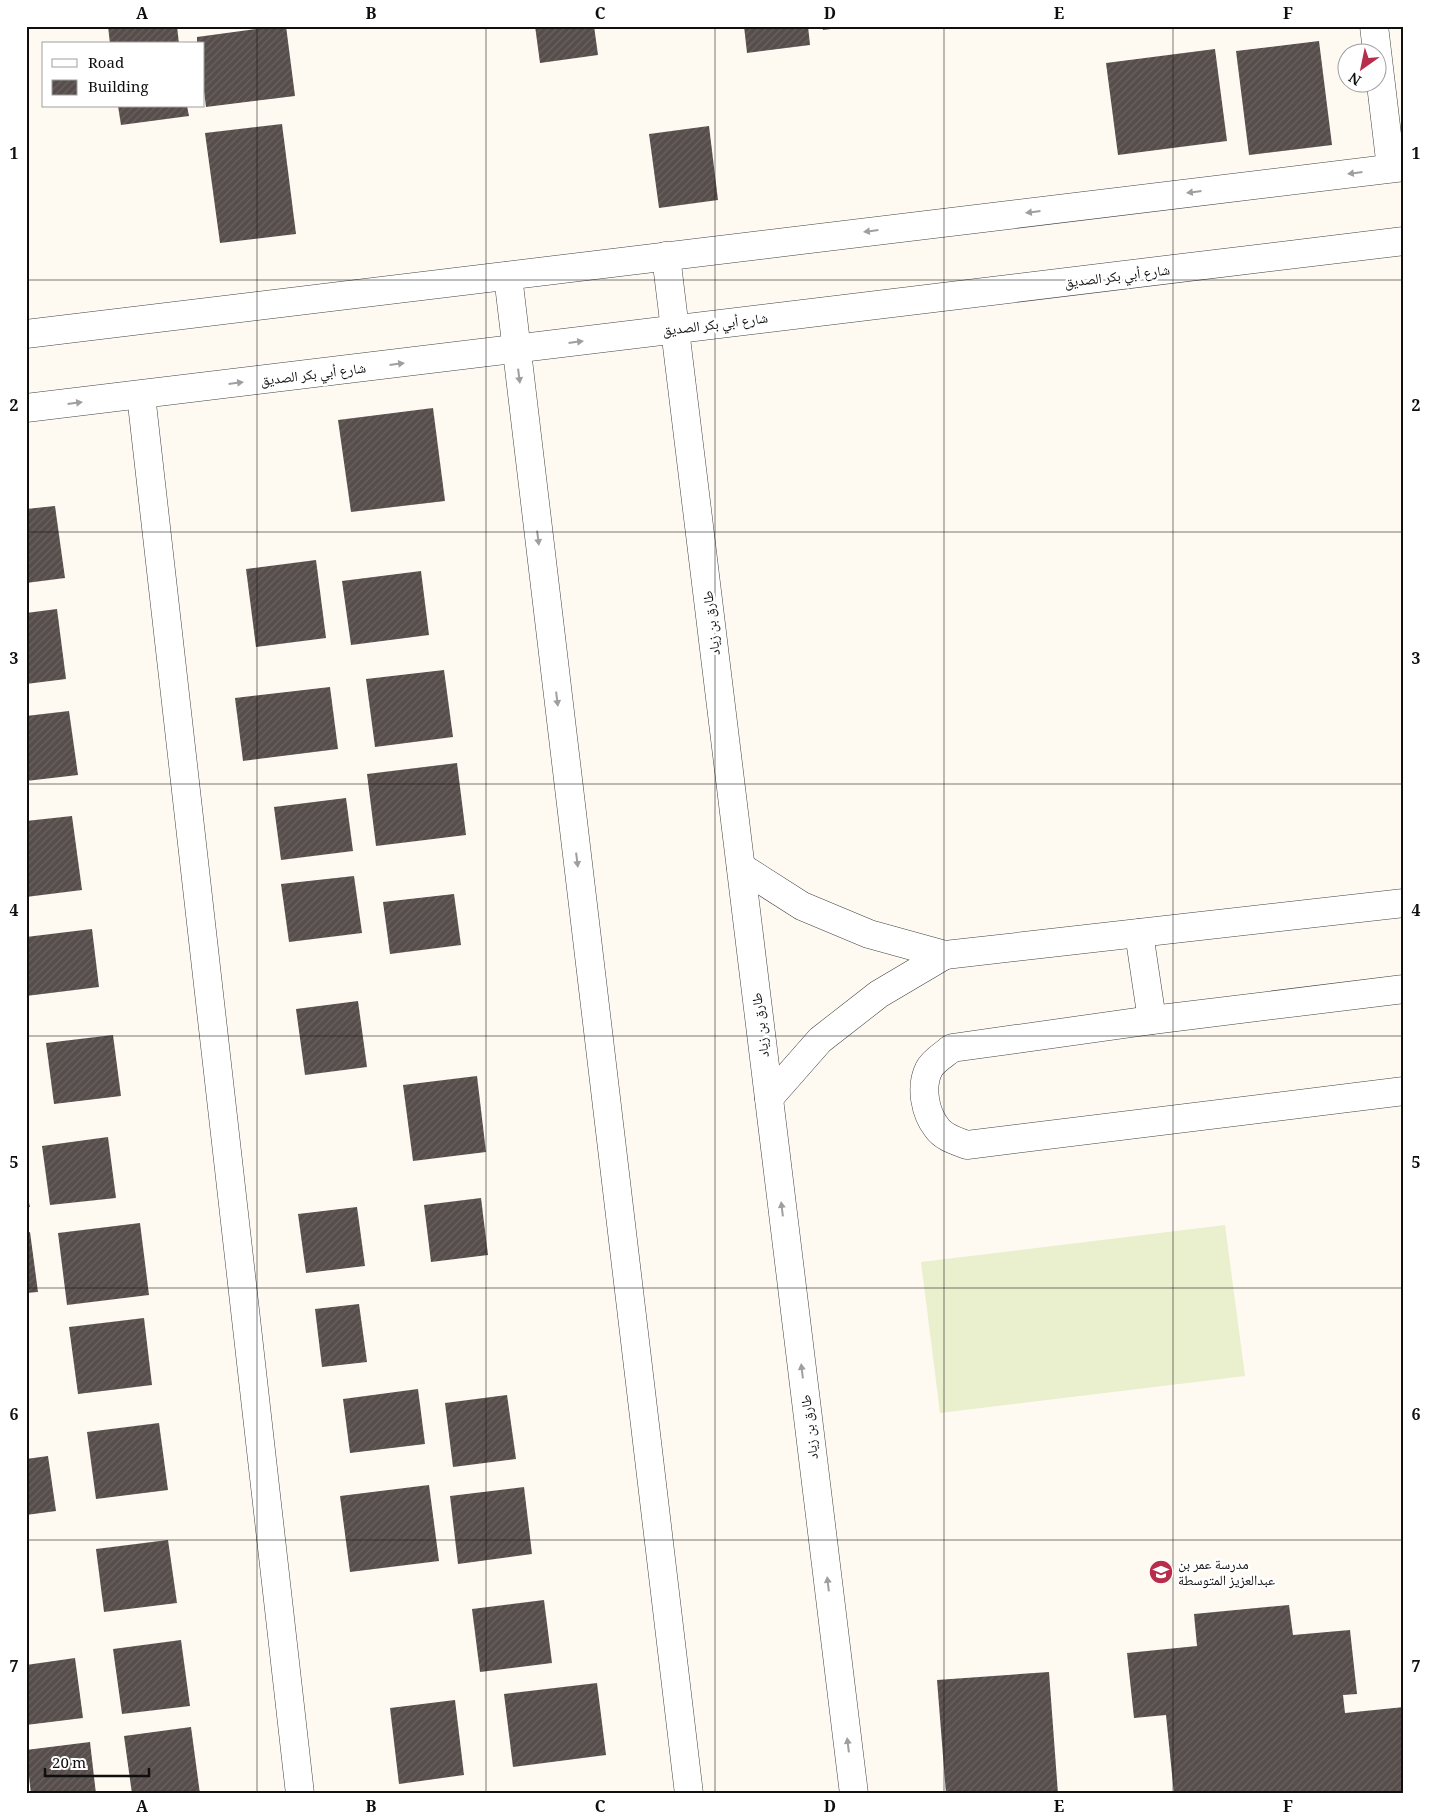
<svg xmlns="http://www.w3.org/2000/svg" width="1430" height="1820" font-family="Georgia,'Noto Naskh Arabic',serif">
  <defs>
    <pattern id="building-hatch" width="6" height="6" patternUnits="userSpaceOnUse" patternTransform="scale(1.25)"><rect width="6" height="6" fill="#574e4c"/><path d="M-1 1l2-2M0 6l6-6M5 7l2-2" fill="none" stroke="#6a6361"/></pattern>
  </defs>
  <rect width="100%" height="100%" fill="#fefaf2"/>
  <polygon fill="#eaefce" points="1225,1225 1245,1376 940,1413 921,1262"/>
  <g fill="url(#building-hatch)">
    <polygon points="108,26 177,26 179,44 110,44"/>
    <polygon points="279,26 286,26 295,96 206,107 204,91 204,44 197,44 197,37"/>
    <polygon points="535,26 594,26 598,55 540,63"/>
    <polygon points="744,26 808,26 810,45 747,53"/>
    <polygon points="822,26 847,26 847,27 823,30"/>
    <polygon points="1319,41 1332,145 1249,155 1236,51"/>
    <polygon points="1215,49 1227,141 1118,155 1106,63"/>
    <polygon points="118,106 187,106 189,116 121,125"/>
    <polygon points="282,124 296,234 220,243 205,133"/>
    <polygon points="709,126 718,200 659,208 649,134"/>
    <polygon points="433,408 445,501 351,512 338,420"/>
    <polygon points="55,506 65,578 26,583 26,509"/>
    <polygon points="316,560 326,638 256,647 246,569"/>
    <polygon points="421,571 429,635 351,645 342,581"/>
    <polygon points="57,609 66,679 26,684 26,613"/>
    <polygon points="444,670 453,737 375,747 366,679"/>
    <polygon points="330,687 338,749 243,761 235,698"/>
    <polygon points="69,711 78,775 26,781 26,716"/>
    <polygon points="457,763 466,835 376,846 367,774"/>
    <polygon points="346,798 353,851 281,860 274,807"/>
    <polygon points="72,816 82,890 26,897 26,821"/>
    <polygon points="354,876 362,933 289,942 281,884"/>
    <polygon points="454,894 461,945 390,954 383,902"/>
    <polygon points="92,929 99,987 26,996 26,937"/>
    <polygon points="358,1001 367,1067 305,1075 296,1009"/>
    <polygon points="113,1035 121,1096 54,1104 46,1043"/>
    <polygon points="477,1076 486,1152 413,1161 403,1085"/>
    <polygon points="108,1137 116,1198 50,1205 42,1146"/>
    <polygon points="26,1190 30,1207 26,1208"/>
    <polygon points="481,1198 488,1255 431,1262 424,1205"/>
    <polygon points="357,1207 365,1266 306,1273 298,1214"/>
    <polygon points="140,1223 149,1295 67,1305 58,1233"/>
    <polygon points="30,1232 38,1292 26,1293 26,1233"/>
    <polygon points="359,1304 367,1362 322,1367 315,1309"/>
    <polygon points="144,1318 152,1385 78,1394 69,1327"/>
    <polygon points="418,1389 425,1444 350,1453 343,1399"/>
    <polygon points="507,1395 516,1459 453,1467 445,1403"/>
    <polygon points="159,1423 168,1490 96,1499 87,1432"/>
    <polygon points="48,1456 56,1511 26,1515 26,1459"/>
    <polygon points="429,1485 439,1561 350,1572 340,1496"/>
    <polygon points="524,1487 532,1554 458,1564 450,1496"/>
    <polygon points="168,1540 177,1603 104,1612 96,1549"/>
    <polygon points="544,1600 552,1663 480,1672 472,1609"/>
    <polygon points="1289,1605 1293,1635 1350,1630 1357,1694 1343,1695 1345,1713 1404,1707 1404,1794 1174,1794 1166,1715 1134,1718 1127,1653 1197,1646 1194,1614"/>
    <polygon points="181,1640 190,1706 122,1714 113,1649"/>
    <polygon points="75,1658 83,1718 26,1725 26,1665"/>
    <polygon points="1049,1672 1058,1794 946,1794 937,1680"/>
    <polygon points="597,1683 606,1755 513,1767 504,1694"/>
    <polygon points="455,1700 464,1775 399,1784 390,1708"/>
    <polygon points="191,1727 200,1794 132,1794 124,1736"/>
    <polygon points="90,1742 96,1794 31,1794 26,1750"/>
  </g>
  <g fill="none" stroke-linecap="round" stroke-linejoin="round">
    <g stroke="#424242" stroke-width="29">
      <g id="minor">
        <polyline points="1374,26 1391,168"/>
        <polyline points="666,256 854,1794"/>
        <polyline points="508,276 689,1794"/>
        <polyline points="26,334 1404,167"/>
        <polyline points="141,395 300,1794"/>
        <polyline points="26,408 1404,241"/>
        <polyline points="741,867 802,906 869,934 945,955 879,994 820,1040 769,1098"/>
        <polyline points="1139,933 1152,1020"/>
        <polyline points="945,955 1404,903"/>
        <path d="M1404 989 1152 1020 952 1048C945 1054 933 1061 929 1069 920 1087 925 1113 937 1128 944 1138 957 1141 967 1145L1404 1091"/>
      </g>
    </g>
    <use href="#minor" stroke="#fff" stroke-width="28"/>
  </g>
  <defs><path id="oneway-solid" d="M-6-.8H1V-3.2L6.5 0L1 3.2V.8H-6Z" transform="scale(1.25)"/></defs>
  <g fill="#9f9f9f">
    <use href="#oneway-solid" transform="translate(1355 173) rotate(173)"/>
    <use href="#oneway-solid" transform="translate(1194 192) rotate(173)"/>
    <use href="#oneway-solid" transform="translate(1033 212) rotate(173)"/>
    <use href="#oneway-solid" transform="translate(871 231) rotate(173)"/>
    <use href="#oneway-solid" transform="translate(576 342) rotate(-7)"/>
    <use href="#oneway-solid" transform="translate(397 364) rotate(-7)"/>
    <use href="#oneway-solid" transform="translate(519 376) rotate(83)"/>
    <use href="#oneway-solid" transform="translate(236 383) rotate(-7)"/>
    <use href="#oneway-solid" transform="translate(75 403) rotate(-7)"/>
    <use href="#oneway-solid" transform="translate(538 538) rotate(83)"/>
    <use href="#oneway-solid" transform="translate(557 699) rotate(83)"/>
    <use href="#oneway-solid" transform="translate(577 860) rotate(83)"/>
    <use href="#oneway-solid" transform="translate(782 1209) rotate(-97)"/>
    <use href="#oneway-solid" transform="translate(802 1371) rotate(-97)"/>
    <use href="#oneway-solid" transform="translate(828 1584) rotate(-97)"/>
    <use href="#oneway-solid" transform="translate(848 1745) rotate(-97)"/>
  </g>
  <path fill="none" stroke="#0f0f0f" stroke-width="1" stroke-opacity="0.55" d="M257 26V1794M486 26V1794M715 26V1794M944 26V1794M1173 26V1794M26 280H1404M26 532H1404M26 784H1404M26 1036H1404M26 1288H1404M26 1540H1404"/>
  <defs>
    <g id="school-disc" transform="scale(1.25)"><circle r="9.5" fill="#b92d4c" stroke="#fff"/><path d="M0-5L7-2L0 1L-7-2ZM-4 1L0 2.5L4 1V4Q0 6-4 4Z" fill="#fff"/></g>
  </defs>
  <g fill-rule="evenodd">
    <use href="#school-disc" x="1161" y="1572"/>
  </g>
  <g text-anchor="middle" stroke-width="5" stroke-linejoin="round" paint-order="stroke">
    <g font-size="14" fill="#0f0f0f" stroke="#fff">
      <text transform="translate(1117 276) rotate(-7)" y="5">شارع أبي بكر الصديق</text>
      <text transform="translate(715 324) rotate(-7)" y="5">شارع أبي بكر الصديق</text>
      <text transform="translate(313 374) rotate(-7)" y="5">شارع أبي بكر الصديق</text>
      <text transform="translate(711 623) rotate(-97)" y="5">طارق بن زياد</text>
      <text transform="translate(760 1025) rotate(-97)" y="5">طارق بن زياد</text>
      <text transform="translate(809 1427) rotate(-97)" y="5">طارق بن زياد</text>
    </g>
    <g font-size="14" fill="#0f0f0f" stroke="#fff" text-anchor="start">
      <text x="1178" y="1569">مدرسة عمر بن<tspan x="1178" dy="16">عبدالعزيز المتوسطة</tspan></text>
    </g>
  </g>
  <rect width="1430" height="1820" fill="none" stroke="#ffffff" stroke-width="55"/>
  <rect x="42" y="42" width="162" height="65" fill="#ffffff" stroke="#9f9f9f"/>
  <rect x="52" y="59" width="25" height="8" fill="#ffffff" stroke="#9f9f9f"/>
  <text x="88" y="68" font-size="15" fill="#0f0f0f">Road</text>
  <rect x="52" y="80" width="25" height="15" fill="url(#building-hatch)" stroke="#9f9f9f"/>
  <text x="88" y="92" font-size="15" fill="#0f0f0f">Building</text>
  <g transform="translate(1362 68) rotate(213)"><circle r="24" fill="#ffffff" stroke="#9f9f9f"/>
  <path d="M0-4L9 19L0 12L-9 19Z" fill="#b92d4c"/>
  <text y="-8" font-size="14" font-weight="bold" text-anchor="middle" fill="#0f0f0f">N</text>
  </g>
  <path d="M45 1768v8h104v-8" fill="none" stroke="#0f0f0f" stroke-width="2.5"/>
  <text x="52" y="1768" font-size="15" fill="#0f0f0f" stroke="#ffffff" stroke-width="4" paint-order="stroke">20 m</text>
  <rect x="28" y="28" width="1374" height="1764" fill="none" stroke="#0f0f0f" stroke-width="2"/>
  <g font-size="16" text-anchor="middle" font-weight="bold" fill="#0f0f0f">
    <text x="142" y="19">A</text>
    <text x="371" y="19">B</text>
    <text x="600" y="19">C</text>
    <text x="830" y="19">D</text>
    <text x="1059" y="19">E</text>
    <text x="1288" y="19">F</text>
    <text x="14" y="159">1</text>
    <text x="1416" y="159">1</text>
    <text x="14" y="411">2</text>
    <text x="1416" y="411">2</text>
    <text x="14" y="664">3</text>
    <text x="1416" y="664">3</text>
    <text x="14" y="916">4</text>
    <text x="1416" y="916">4</text>
    <text x="14" y="1168">5</text>
    <text x="1416" y="1168">5</text>
    <text x="14" y="1420">6</text>
    <text x="1416" y="1420">6</text>
    <text x="14" y="1672">7</text>
    <text x="1416" y="1672">7</text>
    <text x="142" y="1812">A</text>
    <text x="371" y="1812">B</text>
    <text x="600" y="1812">C</text>
    <text x="830" y="1812">D</text>
    <text x="1059" y="1812">E</text>
    <text x="1288" y="1812">F</text>
  </g>
</svg>
